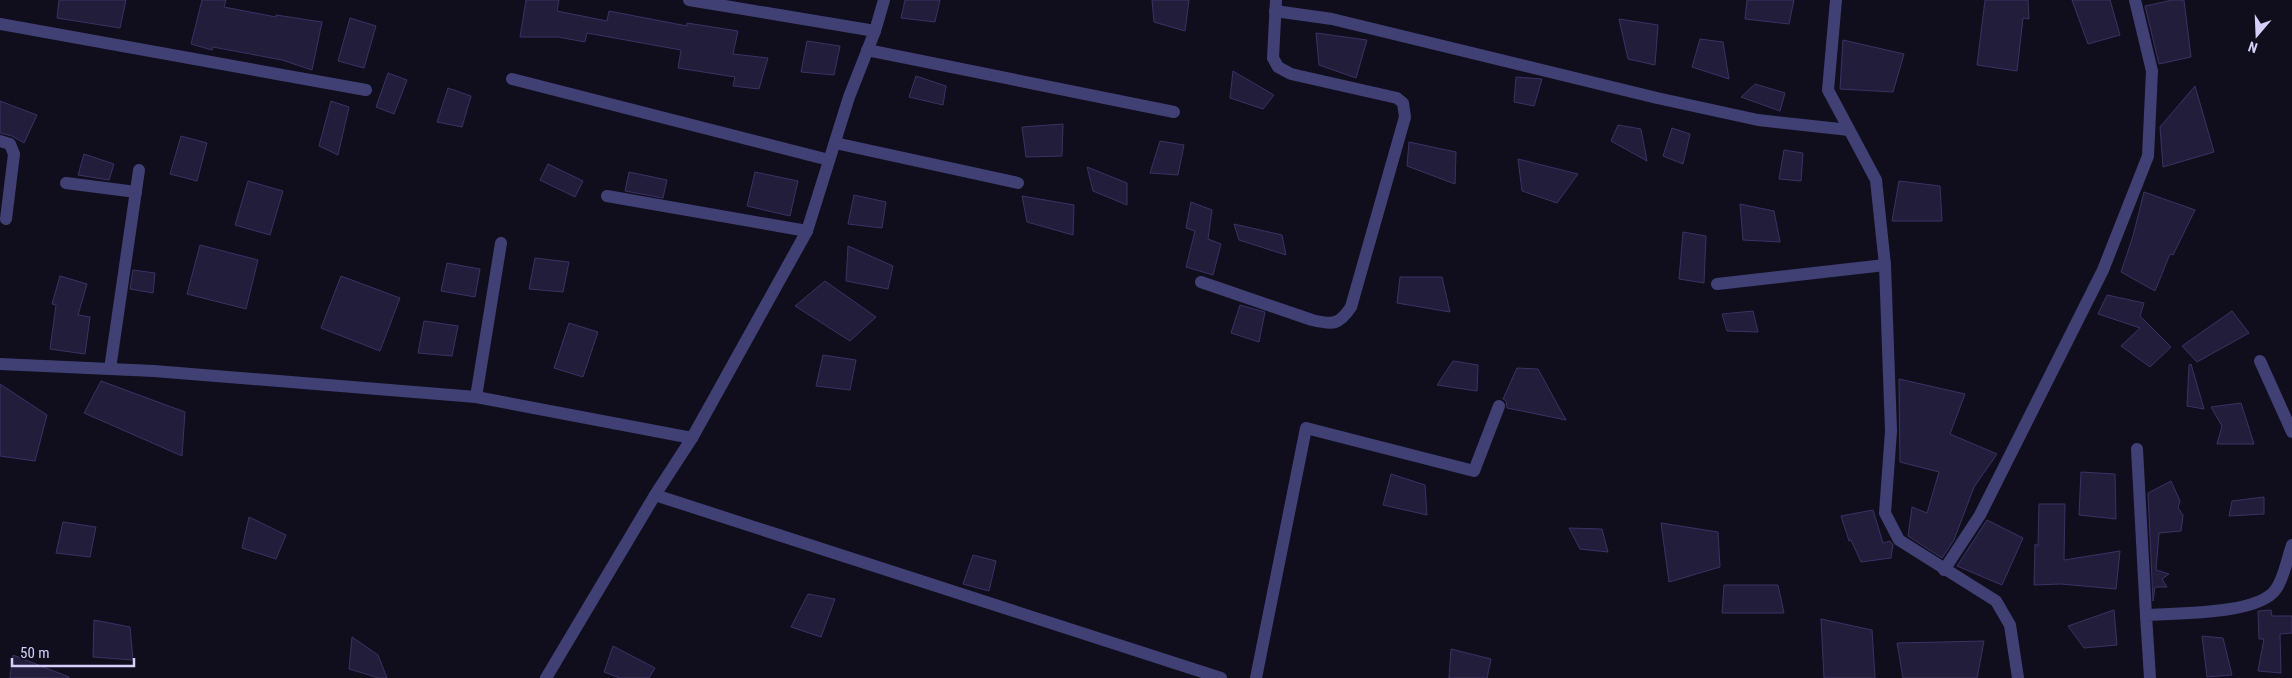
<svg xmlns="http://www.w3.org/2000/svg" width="2292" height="678" font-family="'Roboto Condensed',sans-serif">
  <rect width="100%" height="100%" fill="#100e1d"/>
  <g fill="#221d3b" stroke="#3a3264">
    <polygon points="59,0 126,0 120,28 57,18"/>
    <polygon points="202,0 226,0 224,7 276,17 276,15 322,22 312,70 282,60 213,47 212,50 191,44"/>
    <polygon points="526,0 559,0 557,11 607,21 609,11 687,26 687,23 738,31 733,54 768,58 759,89 733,86 735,77 678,68 681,50 587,33 585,42 558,37 520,37"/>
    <polygon points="905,0 940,0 935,22 901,18"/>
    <polygon points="1152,0 1189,0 1185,31 1154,22"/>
    <polygon points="1747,0 1794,0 1789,24 1745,19"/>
    <polygon points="1985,0 2028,0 2029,19 2023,18 2017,71 1977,65"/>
    <polygon points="2072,0 2110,0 2120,35 2088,44"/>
    <polygon points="2173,0 2184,0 2191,57 2159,64 2145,6"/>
    <polygon points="350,18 376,26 364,68 338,61"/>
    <polygon points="1619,19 1658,25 1655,65 1628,59"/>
    <polygon points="1316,33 1367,40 1356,78 1319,65"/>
    <polygon points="1700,39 1723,42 1729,79 1692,67"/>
    <polygon points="1843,40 1904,54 1893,92 1840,89"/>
    <polygon points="807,41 840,46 834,75 801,72"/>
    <polygon points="1233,71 1274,95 1263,109 1230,98"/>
    <polygon points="388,73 407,80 394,114 376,107"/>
    <polygon points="916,76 946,86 943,105 909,97"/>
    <polygon points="1516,77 1542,79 1534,106 1514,102"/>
    <polygon points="1755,84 1785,93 1780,111 1741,97"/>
    <polygon points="2195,86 2214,152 2163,167 2160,127"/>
    <polygon points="448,88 471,96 462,127 437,122"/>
    <polygon points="0,101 37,115 24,143 12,136 0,133"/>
    <polygon points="331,101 349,107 338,155 319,146"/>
    <polygon points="1063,124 1062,156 1026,157 1022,127"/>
    <polygon points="1618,125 1641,129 1647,161 1611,141"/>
    <polygon points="1672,128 1690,134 1683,164 1663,156"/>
    <polygon points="181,136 207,143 197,181 170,174"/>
    <polygon points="1160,141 1184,145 1178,175 1150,173"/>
    <polygon points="1409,142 1456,152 1455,184 1407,166"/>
    <polygon points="1784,150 1803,153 1801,181 1779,179"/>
    <polygon points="84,154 114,164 109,180 78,175"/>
    <polygon points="1518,159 1578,174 1557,203 1522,191"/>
    <polygon points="548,164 583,181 575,197 540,180"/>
    <polygon points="1087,167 1127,183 1127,205 1093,191"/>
    <polygon points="629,172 667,180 663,198 625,191"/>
    <polygon points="755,172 798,181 790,216 747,206"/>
    <polygon points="248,181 283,191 270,235 235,225"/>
    <polygon points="1899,181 1940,186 1942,221 1892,221"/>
    <polygon points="2144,192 2195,210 2173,255 2170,254 2155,291 2121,272 2133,236"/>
    <polygon points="854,195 886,202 882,228 848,224"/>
    <polygon points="1022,196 1074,205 1073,235 1027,222"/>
    <polygon points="1191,202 1212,210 1208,239 1221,244 1213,275 1186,267 1195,231 1186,228"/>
    <polygon points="1740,204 1774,211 1780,242 1743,240"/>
    <polygon points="1234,224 1282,235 1286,255 1239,240"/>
    <polygon points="1683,232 1706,236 1704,283 1679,279"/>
    <polygon points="200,245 258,260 246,309 187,294"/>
    <polygon points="848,246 893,266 888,289 846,281"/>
    <polygon points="535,258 569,262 563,292 529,289"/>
    <polygon points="447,263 480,269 475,297 441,291"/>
    <polygon points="133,270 155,273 153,293 130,289"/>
    <polygon points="60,276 87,284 78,315 90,317 85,354 50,349 56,305 52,304"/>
    <polygon points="341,276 400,298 380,351 321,328"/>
    <polygon points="1400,277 1442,277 1450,312 1397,303"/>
    <polygon points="825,281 876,317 850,341 795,306"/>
    <polygon points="2107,295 2144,303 2140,316 2171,347 2150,367 2121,346 2140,328 2098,314"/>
    <polygon points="1240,305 1265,312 1259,342 1231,333"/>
    <polygon points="1753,311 1758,332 1727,331 1722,314"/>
    <polygon points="2232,311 2249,333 2197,362 2182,346"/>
    <polygon points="424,321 458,326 452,356 418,353"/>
    <polygon points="569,323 598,332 583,377 554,368"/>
    <polygon points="823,355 856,360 850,390 816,386"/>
    <polygon points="1453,361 1478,365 1477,391 1437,385"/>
    <polygon points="2191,364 2204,409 2187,406 2189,365"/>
    <polygon points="1517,368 1538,369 1566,420 1507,408 1506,401 1503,399"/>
    <polygon points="1899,379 1965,394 1950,434 1997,454 1974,487 1954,540 1942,558 1908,536 1912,507 1927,513 1939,472 1900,462"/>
    <polygon points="101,381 185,412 182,456 84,413"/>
    <polygon points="0,384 47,415 35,461 0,456"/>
    <polygon points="2241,403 2254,444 2217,444 2222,426 2211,407"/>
    <polygon points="2081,472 2115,474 2116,519 2079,515"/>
    <polygon points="1391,474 1425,485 1427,515 1383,505"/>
    <polygon points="2171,481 2180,501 2178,508 2183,515 2181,531 2159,533 2156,570 2169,574 2162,579 2167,587 2155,587 2153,601 2148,493"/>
    <polygon points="2264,497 2264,514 2229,516 2232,501"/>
    <polygon points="2039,504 2065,504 2064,560 2120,551 2116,589 2061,584 2034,585 2035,544 2038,546"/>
    <polygon points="1873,510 1883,543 1890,541 1893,545 1891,558 1861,562 1851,540 1849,541 1841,516"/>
    <polygon points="249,517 286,535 276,559 242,548"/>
    <polygon points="1987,520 2023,538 2002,585 1957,566"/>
    <polygon points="63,522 96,527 90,557 56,553"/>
    <polygon points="1661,523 1718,532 1720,567 1669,582"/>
    <polygon points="1569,528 1602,529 1608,552 1580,549"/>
    <polygon points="973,555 996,561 989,591 963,584"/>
    <polygon points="1724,585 1778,585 1784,613 1722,613"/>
    <polygon points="808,594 835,599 821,637 791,627"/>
    <polygon points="2114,610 2117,645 2084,648 2068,626"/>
    <polygon points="2271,610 2272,616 2292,616 2292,633 2280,634 2281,673 2258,671 2264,639 2259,639 2258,611"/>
    <polygon points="1821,619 1872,630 1875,678 1824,678"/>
    <polygon points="94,620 130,627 133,660 93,657"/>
    <polygon points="2202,636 2223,638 2232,675 2207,677"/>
    <polygon points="352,637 378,655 387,678 379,678 349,669"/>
    <polygon points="1984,641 1977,678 1903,678 1897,643"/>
    <polygon points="613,646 655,668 649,678 620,678 604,672"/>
    <polygon points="1451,649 1491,659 1487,678 1449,678"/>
    <polygon points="13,655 69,677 69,678 10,678"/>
  </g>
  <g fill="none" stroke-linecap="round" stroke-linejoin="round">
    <g stroke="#404075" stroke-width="12">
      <polyline points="689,0 875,31"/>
      <polyline points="1836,0 1828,90 1876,180 1885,265 1891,431 1885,513 1899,540 1996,601 2010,625 2018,678"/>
      <polyline points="1275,11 1332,19 1657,98 1758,120 1849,130"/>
      <polyline points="0,24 366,90"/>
      <polyline points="867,50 1174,112"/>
      <polyline points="512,79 829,160"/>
      <polyline points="0,141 10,144 14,154 6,219"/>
      <polyline points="835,143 1018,183"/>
      <polyline points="66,183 136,192"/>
      <polyline points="607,196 807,231"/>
      <path d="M1201 282 1312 320C1333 325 1339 325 1351 307L1405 117 1403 103 1397 98 1291 74 1278 67 1273 58 1276 0"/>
      <polyline points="1717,284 1885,265"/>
      <polyline points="2260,361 2292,432"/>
      <polyline points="0,364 154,371 476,397 692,438"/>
      <polyline points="110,369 139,170"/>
      <polyline points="476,397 501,243"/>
      <polyline points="2137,449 2146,615"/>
      <polyline points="655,495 1221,678"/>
      <polyline points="1944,570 1980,515 2103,270 2148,156 2152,71 2135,0"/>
      <polyline points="546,678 655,495 692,438 807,231 849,97 875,31 884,0"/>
      <polyline points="1256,678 1306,428 1474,471 1499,406"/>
      <path d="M2150 678 2146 615C2176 613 2259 615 2276 589 2284 578 2287 559 2292 545"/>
    </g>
  </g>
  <g transform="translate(2257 35) rotate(199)" stroke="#100e1d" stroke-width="4" paint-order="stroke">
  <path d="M0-4L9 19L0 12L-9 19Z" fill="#d4d0f9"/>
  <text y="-8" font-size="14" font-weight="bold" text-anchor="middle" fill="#d4d0f9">N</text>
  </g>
  <path d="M12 658v8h122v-8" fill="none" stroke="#d4d0f9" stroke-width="2.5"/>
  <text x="20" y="658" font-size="15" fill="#d4d0f9" stroke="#100e1d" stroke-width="4" paint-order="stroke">50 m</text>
</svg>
